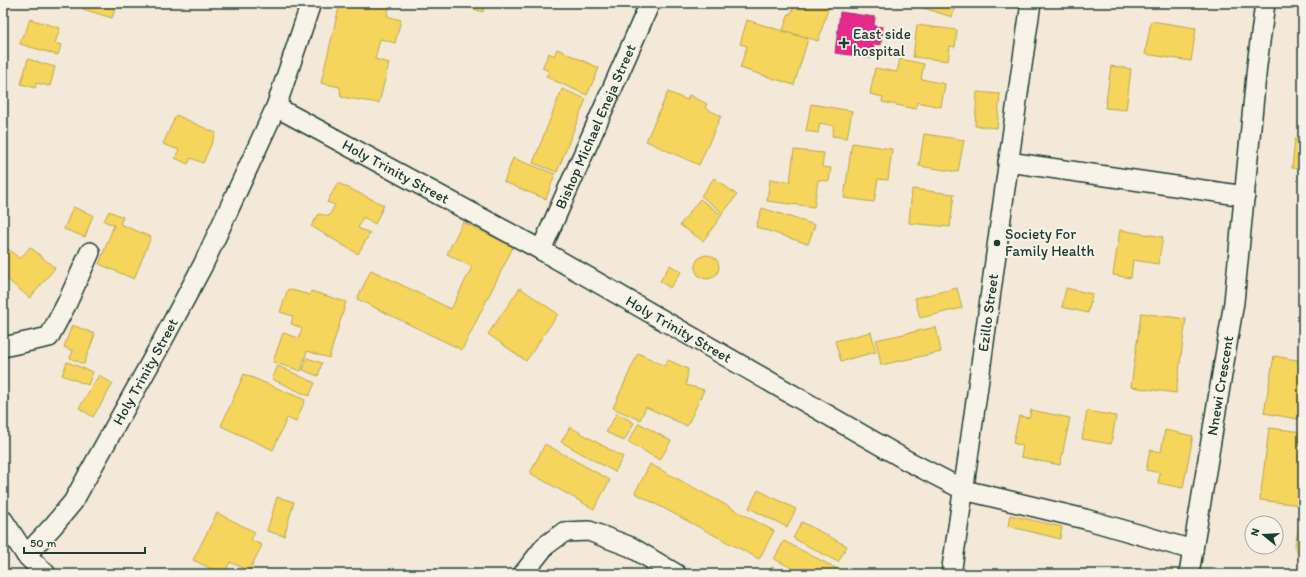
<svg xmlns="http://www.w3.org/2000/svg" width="1306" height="577" font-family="Itim,sans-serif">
  <rect width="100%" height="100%" fill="#f4e8d8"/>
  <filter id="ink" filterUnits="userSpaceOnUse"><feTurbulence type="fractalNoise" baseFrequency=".025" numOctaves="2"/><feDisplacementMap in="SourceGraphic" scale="8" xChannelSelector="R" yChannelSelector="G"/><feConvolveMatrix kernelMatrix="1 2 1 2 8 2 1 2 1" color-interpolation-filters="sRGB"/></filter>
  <g filter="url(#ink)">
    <g fill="#f6d55c" stroke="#b6a750">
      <polygon points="84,3 117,3 112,18 83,9"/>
      <polygon points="340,3 390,3 387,16 401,20 395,43 380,39 375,59 389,63 379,103 341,97 340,87 321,83"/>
      <polygon points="456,3 484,3 483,12"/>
      <polygon points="795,3 830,3 818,41 783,30 789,13 791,14"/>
      <polygon points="908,3 956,3 952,17"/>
      <polygon points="30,19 60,28 55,43 61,45 58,55 20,44 23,34 25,34"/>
      <polygon points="747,20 808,39 794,85 740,68 747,46 740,44"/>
      <polygon points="1151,21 1196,28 1191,61 1145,54"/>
      <polygon points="917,25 957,30 955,47 950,46 948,61 913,57"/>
      <polygon points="557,49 599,68 587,95 546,77 549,71 542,68 549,53 554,56"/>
      <polygon points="28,59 55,67 50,86 36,83 35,88 21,84"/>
      <polygon points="900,59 924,64 921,79 945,84 941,107 917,102 916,109 882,102 883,97 870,94 875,68 897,72"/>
      <polygon points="1111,66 1131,69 1126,110 1105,108"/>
      <polygon points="562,89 586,99 557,172 533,163"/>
      <polygon points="668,92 687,100 689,95 707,104 705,108 721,116 699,165 646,141"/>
      <polygon points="977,92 1000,94 997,128 975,126"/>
      <polygon points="811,104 852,111 847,138 832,136 834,126 820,123 818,133 806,131"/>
      <polygon points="176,115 216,133 203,163 191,158 188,164 175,158 179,150 163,144"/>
      <polygon points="924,134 964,140 958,172 919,166"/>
      <polygon points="1295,139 1303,140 1303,169 1292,168"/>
      <polygon points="852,143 892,149 888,180 878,179 874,202 844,198"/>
      <polygon points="794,150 824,153 822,167 831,168 829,181 818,180 814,207 767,201 770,179 790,182"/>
      <polygon points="513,158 555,174 546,199 504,182"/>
      <polygon points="714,178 737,195 723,213 701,196"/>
      <polygon points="338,183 384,205 375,224 363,217 358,228 370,233 358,254 311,226 319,214 329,216 335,205 327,202"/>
      <polygon points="912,189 954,194 950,227 909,223"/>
      <polygon points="700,199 722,215 703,241 680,225"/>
      <polygon points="73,207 93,215 85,237 64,229"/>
      <polygon points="762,208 815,225 808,244 756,227"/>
      <polygon points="109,211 123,217 120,224 151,237 134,279 99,264 114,225 104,221"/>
      <polygon points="463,222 513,247 462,350 357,299 371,270 451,309 472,267 447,254"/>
      <polygon points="1120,230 1163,237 1158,264 1133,260 1131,278 1113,275"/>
      <polygon points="5,246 20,259 30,247 55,268 30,298 3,276 3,248"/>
      <circle cx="707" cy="267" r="12"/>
      <polygon points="670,265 681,272 670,288 660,281"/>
      <polygon points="520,288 558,314 526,361 488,334"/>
      <polygon points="957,288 962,308 920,318 915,298"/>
      <polygon points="1066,288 1092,294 1088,313 1062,307"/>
      <polygon points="288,289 310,295 311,291 346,302 329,358 307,351 301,371 273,362 283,333 299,338 302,328 291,324 293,316 280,312"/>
      <polygon points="1141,313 1186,319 1176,393 1131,387"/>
      <polygon points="72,325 95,334 84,364 70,358 73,351 64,347"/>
      <polygon points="936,327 941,352 881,365 876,340"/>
      <polygon points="871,332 876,352 841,361 835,341"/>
      <polygon points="638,353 665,366 668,360 688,369 686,385 704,390 687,426 646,407 640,420 613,408"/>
      <polygon points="1274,356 1303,361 1303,420 1264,413"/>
      <polygon points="307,358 322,363 318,376 303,370"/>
      <polygon points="67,362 93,372 88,385 62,375"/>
      <polygon points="278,366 315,383 309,396 272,379"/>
      <polygon points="244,374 305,400 296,422 287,418 273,450 221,426"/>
      <polygon points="99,375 113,384 93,417 79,408"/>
      <polygon points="3,395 9,398 3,412"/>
      <polygon points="1031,410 1070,418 1060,465 1021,457 1023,446 1013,443 1019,416 1029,418"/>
      <polygon points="1087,411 1116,416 1111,444 1082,439"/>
      <polygon points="617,413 634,423 624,441 606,432"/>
      <polygon points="639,423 671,441 660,460 628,442"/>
      <polygon points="570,427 623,457 615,472 561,442"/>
      <polygon points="1269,428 1303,432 1303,485 1300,505 1260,500"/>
      <polygon points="1165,430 1193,436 1183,488 1158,483 1160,473 1146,470 1150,450 1161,452"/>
      <polygon points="545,444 610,480 594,509 530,473"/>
      <polygon points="650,464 774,531 759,559 635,493"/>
      <polygon points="758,490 796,509 787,527 749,508"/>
      <polygon points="277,497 294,502 284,536 267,531"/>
      <polygon points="217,513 255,532 251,540 262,545 249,571 230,562 224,574 222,574 193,560"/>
      <polygon points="1010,515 1062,527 1060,539 1008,526"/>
      <polygon points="1301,517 1303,517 1303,552 1294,550"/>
      <polygon points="802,522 847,546 838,562 793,538"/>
      <polygon points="784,541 841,571 839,574 804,574 774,559"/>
      <polygon points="772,567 785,574 769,574"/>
    </g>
    <polygon fill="#e7298a" stroke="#ab2f70" points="840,12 875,17 874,26 883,27 881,45 874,44 872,58 835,53"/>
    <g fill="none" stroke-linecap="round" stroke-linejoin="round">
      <g stroke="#1f3d34" stroke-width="22">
        <g id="minor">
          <path id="s1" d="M276 107 541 250 906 460 964 490 1085 519 1193 550"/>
          <polyline points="1008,162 1245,196"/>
          <path id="s2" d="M541 250 650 3"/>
          <polyline points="3,347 49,337 67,303 90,252"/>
          <polyline points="3,520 26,555 46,574"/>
          <path id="s3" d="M26 555 53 526 73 502 157 351 203 265 276 107 311 3"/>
          <polyline points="523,574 545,546 564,532 589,531 631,547 676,574"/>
          <path id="s4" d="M951 574C980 384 1003 193 1031 3"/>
          <path id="s5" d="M1189 574 1234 302 1257 65 1265 3"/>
        </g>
      </g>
      <use href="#minor" stroke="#f7f3e8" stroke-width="19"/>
    </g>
  </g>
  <g fill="#1f3d34" stroke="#f7f3e8" stroke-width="1.5">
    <path d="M842 37h4v4h4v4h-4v4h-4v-4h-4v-4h4z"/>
    <circle cx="997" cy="243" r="4"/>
  </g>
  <g text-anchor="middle" stroke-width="4" stroke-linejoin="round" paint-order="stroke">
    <g font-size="15" fill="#1f3d34" stroke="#f7f3e8" text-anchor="start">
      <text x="853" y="39">East side<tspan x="853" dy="17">hospital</tspan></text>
      <text x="1005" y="239">Society For<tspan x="1005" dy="17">Family Health</tspan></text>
    </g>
    <g font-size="15" fill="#1f3d34" stroke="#f7f3e8">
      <text dy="5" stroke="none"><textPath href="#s2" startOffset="135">Bishop Michael Eneja Street</textPath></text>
      <text dy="5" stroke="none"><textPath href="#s1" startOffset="136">Holy Trinity Street</textPath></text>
      <text dy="5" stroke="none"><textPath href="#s4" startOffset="264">Ezillo Street</textPath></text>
      <text dy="5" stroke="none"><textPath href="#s1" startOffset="460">Holy Trinity Street</textPath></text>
      <text dy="5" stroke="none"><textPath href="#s3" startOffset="220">Holy Trinity Street</textPath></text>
      <text dy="5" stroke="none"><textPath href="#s5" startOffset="191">Nnewi Crescent</textPath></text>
    </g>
  </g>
  <rect width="1306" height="577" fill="none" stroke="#f7f3e8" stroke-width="16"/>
  <rect x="8" y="8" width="1290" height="561" fill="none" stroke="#1f3d34" stroke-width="1.5" filter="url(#ink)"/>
  <g transform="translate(1264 535) rotate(288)"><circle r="19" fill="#f7f3e8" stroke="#a1aaa0"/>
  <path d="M0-3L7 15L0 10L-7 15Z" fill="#1f3d34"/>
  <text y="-6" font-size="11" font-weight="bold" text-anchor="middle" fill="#1f3d34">N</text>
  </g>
  <path d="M24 547v6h121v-6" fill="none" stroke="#1f3d34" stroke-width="2"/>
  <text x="30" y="547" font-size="12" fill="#1f3d34" stroke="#f7f3e8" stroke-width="3" paint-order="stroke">50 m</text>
</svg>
